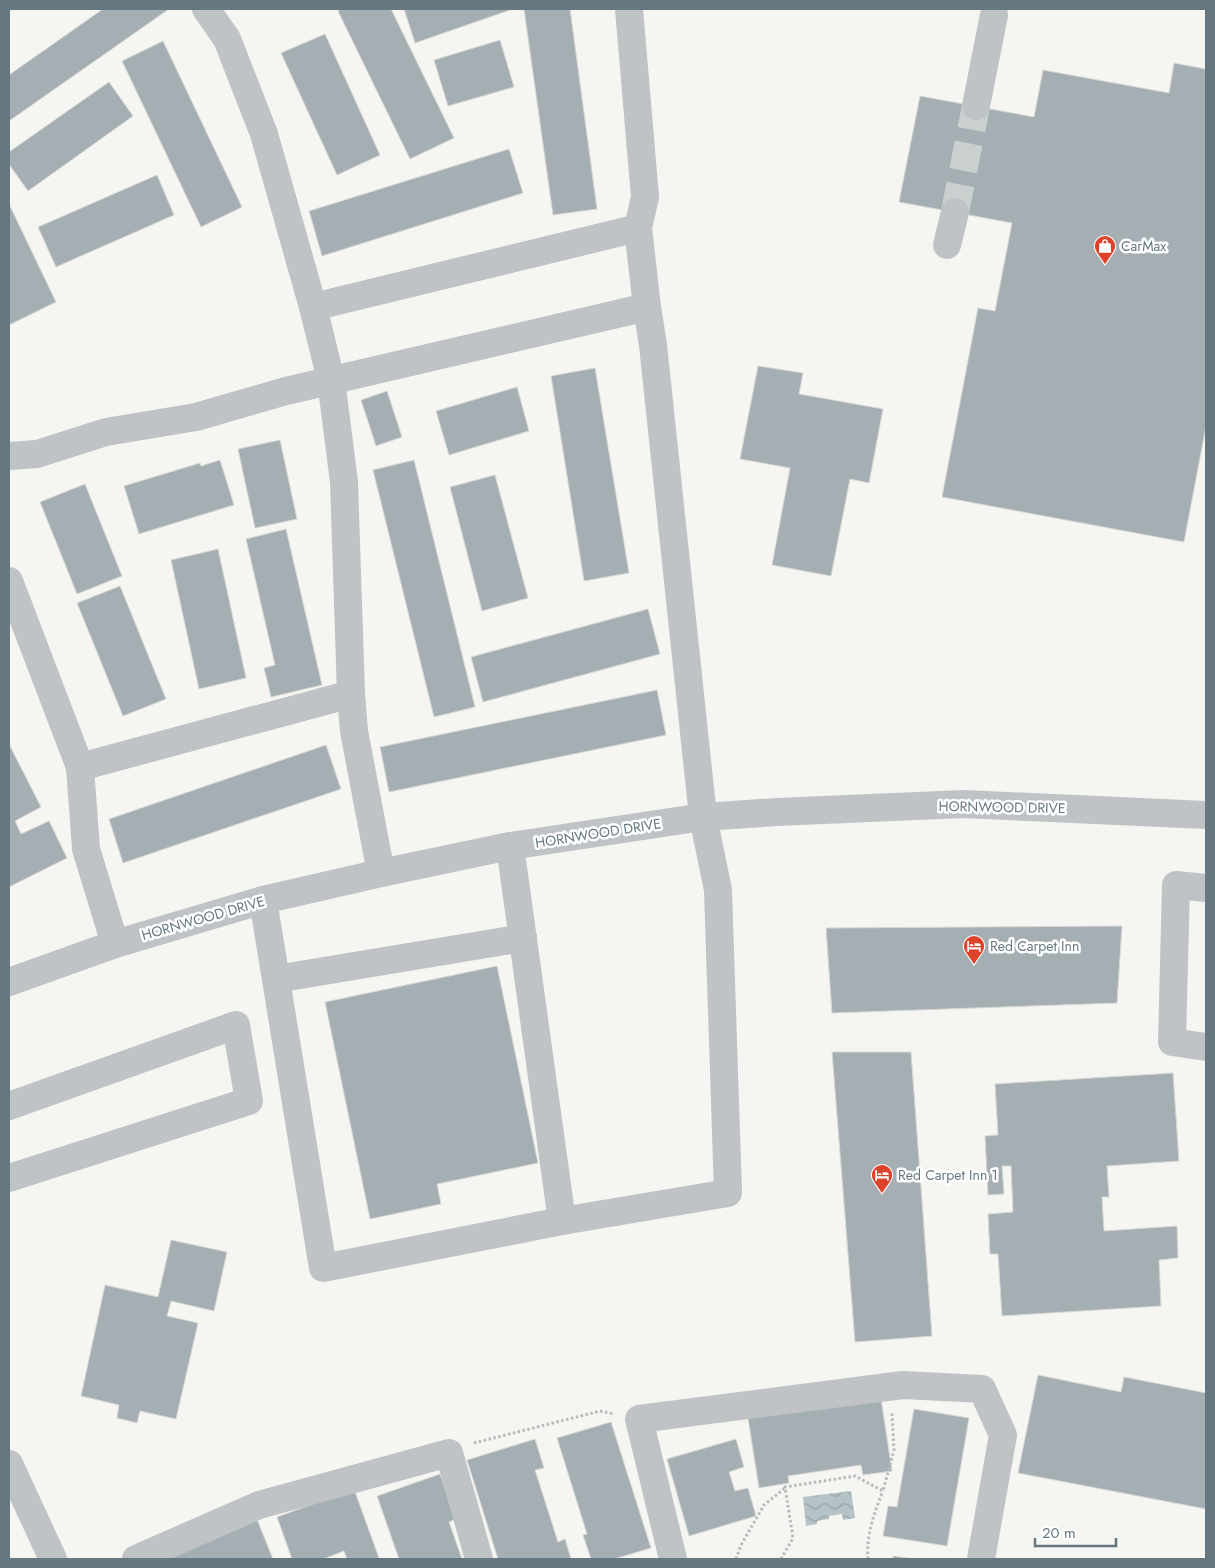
<svg xmlns="http://www.w3.org/2000/svg" width="1215" height="1568" font-family="Jost,sans-serif">
  <defs>
    <pattern id="water-waves" width="16" height="10" patternUnits="userSpaceOnUse" patternTransform="scale(1.25)"><rect width="16" height="10" fill="#b5c3c6"/><path d="M0 5q4-4 8 0t8 0" fill="none" stroke="#97a3a6"/></pattern>
  </defs>
  <rect width="100%" height="100%" fill="#f5f5f2"/>
  <polygon fill="url(#water-waves)" points="851,1491 855,1518 843,1520 842,1514 829,1516 829,1519 817,1521 817,1524 806,1526 803,1497"/>
  <g fill="#a5afb3" stroke="#d7d7d5">
    <polygon points="103,9 169,9 9,121 9,75"/>
    <polygon points="341,9 391,9 454,138 410,159 338,11"/>
    <polygon points="404,9 510,9 510,10 415,43"/>
    <polygon points="524,9 570,9 597,209 553,215"/>
    <polygon points="325,34 380,155 337,175 281,53"/>
    <polygon points="500,40 514,87 448,106 434,60"/>
    <polygon points="163,41 242,207 201,227 122,61"/>
    <polygon points="1174,63 1206,69 1206,426 1184,542 942,497 978,308 995,311 1012,223 899,202 920,96 1034,117 1043,70 1169,93"/>
    <polygon points="109,82 133,116 28,191 9,164 9,152"/>
    <polygon points="509,149 523,193 322,256 309,211"/>
    <polygon points="157,175 174,215 56,267 38,227"/>
    <polygon points="9,204 56,302 9,325"/>
    <polygon points="758,366 803,373 799,394 883,409 869,483 850,479 831,576 772,565 790,468 740,459"/>
    <polygon points="595,368 629,573 584,581 551,376"/>
    <polygon points="517,387 529,431 449,455 436,411"/>
    <polygon points="387,391 402,437 376,446 361,400"/>
    <polygon points="280,440 297,519 255,528 238,449"/>
    <polygon points="220,460 234,505 139,534 124,486 200,463 201,466"/>
    <polygon points="414,460 475,707 434,717 373,470"/>
    <polygon points="495,475 528,598 482,611 450,487"/>
    <polygon points="85,484 122,576 77,594 40,502"/>
    <polygon points="286,529 322,685 271,697 264,668 275,665 246,539"/>
    <polygon points="218,549 246,678 199,689 171,560"/>
    <polygon points="120,586 166,699 123,716 77,603"/>
    <polygon points="648,609 660,654 483,702 471,657"/>
    <polygon points="657,690 666,735 389,792 380,747"/>
    <polygon points="9,744 41,807 15,821 21,834 49,821 67,858 9,887"/>
    <polygon points="326,745 341,789 123,863 109,819"/>
    <polygon points="1122,926 1117,1003 832,1013 826,928"/>
    <polygon points="497,966 538,1163 437,1184 441,1204 370,1219 325,1002"/>
    <polygon points="832,1052 911,1052 932,1336 855,1342"/>
    <polygon points="1173,1073 1179,1161 1107,1166 1109,1197 1102,1197 1104,1231 1177,1226 1178,1258 1159,1260 1161,1306 1002,1316 998,1254 990,1254 988,1214 1013,1212 1011,1166 1002,1166 1004,1194 988,1195 985,1136 998,1135 995,1084"/>
    <polygon points="171,1240 227,1252 214,1311 171,1301 167,1316 198,1323 176,1419 140,1411 137,1423 117,1418 119,1405 81,1396 105,1285 158,1297"/>
    <polygon points="1038,1375 1121,1392 1124,1377 1206,1393 1206,1509 1018,1473"/>
    <polygon points="881,1399 892,1471 863,1475 861,1465 788,1476 789,1483 759,1488 748,1418"/>
    <polygon points="914,1409 969,1418 947,1546 883,1536 888,1506 897,1507"/>
    <polygon points="611,1422 651,1548 614,1559 591,1559 583,1535 587,1534 557,1438"/>
    <polygon points="535,1439 544,1468 535,1470 558,1542 565,1539 571,1559 498,1559 467,1460"/>
    <polygon points="736,1439 744,1467 729,1472 735,1491 748,1488 756,1516 689,1536 667,1459"/>
    <polygon points="440,1474 456,1519 449,1522 462,1559 399,1559 377,1496"/>
    <polygon points="354,1489 379,1558 375,1559 347,1559 344,1551 323,1559 292,1559 277,1517"/>
    <polygon points="256,1517 273,1559 155,1559"/>
    <polygon points="893,1556 914,1559 893,1559"/>
  </g>
  <g fill="none" stroke-linecap="round" stroke-linejoin="round">
    <polyline stroke="#cad0d0" stroke-width="28" stroke-dasharray="28 14" stroke-linecap="butt" points="955,212 976,106"/>
    <g stroke="#b7babc" stroke-width="3" stroke-dasharray="2.5 2.5" stroke-linecap="butt">
      <polyline points="474,1443 600,1411 614,1414"/>
      <polyline points="736,1559 741,1545 764,1505 785,1488"/>
      <polyline points="781,1559 793,1538 785,1487 855,1476 883,1491 894,1450 892,1413"/>
      <path d="M868 1559C866 1535 874 1513 883 1491"/>
    </g>
    <g stroke="#bfc3c6" stroke-width="28">
      <polyline points="206,9 227,39 264,134 313,307 331,380 344,482 351,694 354,731 381,873"/>
      <polyline points="976,106 994,15"/>
      <polyline points="947,245 955,212"/>
      <polyline points="313,307 638,228"/>
      <polyline points="9,456 37,454 106,432 196,417 286,391 647,307"/>
      <polyline points="9,581 80,767 86,849 115,944"/>
      <polyline points="80,767 351,694"/>
      <polyline points="510,846 562,1221"/>
      <polyline points="1206,888 1176,885 1172,1042 1206,1047"/>
      <polyline points="263,900 323,1268 562,1221 728,1193 718,890 703,817 653,345 647,307 638,228 645,197 629,9"/>
      <polyline points="276,979 523,938"/>
      <polyline points="9,982 115,944 263,900 381,873 510,846 703,817 777,812 964,804 1206,815"/>
      <polyline points="9,1106 236,1025 249,1101 9,1178"/>
      <polyline points="9,1464 53,1559"/>
      <polyline points="136,1559 259,1505 449,1453 479,1559"/>
      <polyline points="673,1559 639,1419 903,1385 982,1389 1003,1435 981,1559"/>
    </g>
  </g>
  <defs>
    <g id="shop-pin" transform="scale(1.125)"><path d="M0 17L-7.5 6A9.5 9.5 0 1 1 7.5 6Z" fill="#dd422a" stroke="#fff"/><path d="M-5-2.5h2.3a2.7 3.5 0 0 1 5.4 0H5L5.5 6h-11ZM-1.5-2.5h3a1.5 2.3 0 0 0-3 0Z" fill="#fff"/></g>
    <g id="hotel-pin" transform="scale(1.125)"><path d="M0 17L-7.5 6A9.5 9.5 0 1 1 7.5 6Z" fill="#dd422a" stroke="#fff"/><path d="M-6-4.5h1.5V1H6V5H4.5V3h-9V5H-6ZM-4 0a1.8 1.8 0 1 1 3.6 0ZM.5 0V-2.5h3Q6-2.5 6 0Z" fill="#fff"/></g>
  </defs>
  <g fill-rule="evenodd">
    <use href="#shop-pin" x="1105" y="246"/>
    <use href="#hotel-pin" x="974" y="946"/>
    <use href="#hotel-pin" x="882" y="1175"/>
  </g>
  <g text-anchor="middle" stroke-width="5" stroke-linejoin="round" paint-order="stroke">
    <g font-size="14" fill="#657882" stroke="#fff" text-anchor="start">
      <text x="1121" y="251">CarMax</text>
      <text x="990" y="951">Red Carpet Inn</text>
      <text x="898" y="1180">Red Carpet Inn 1</text>
    </g>
    <g font-size="14" fill="#657882" stroke="#fff">
      <text transform="translate(1002 807) rotate(1)" y="5">HORNWOOD DRIVE</text>
      <text transform="translate(598 833) rotate(-9)" y="5">HORNWOOD DRIVE</text>
      <text transform="translate(203 918) rotate(-16)" y="5">HORNWOOD DRIVE</text>
    </g>
  </g>
  <rect width="1215" height="1568" fill="none" stroke="#657882" stroke-width="20"/>
  <path d="M1035 1538v8h81v-8" fill="none" stroke="#657882" stroke-width="2.5"/>
  <text x="1042" y="1538" font-size="15" fill="#657882" stroke="#ffffff" stroke-width="4" paint-order="stroke">20 m</text>
</svg>
